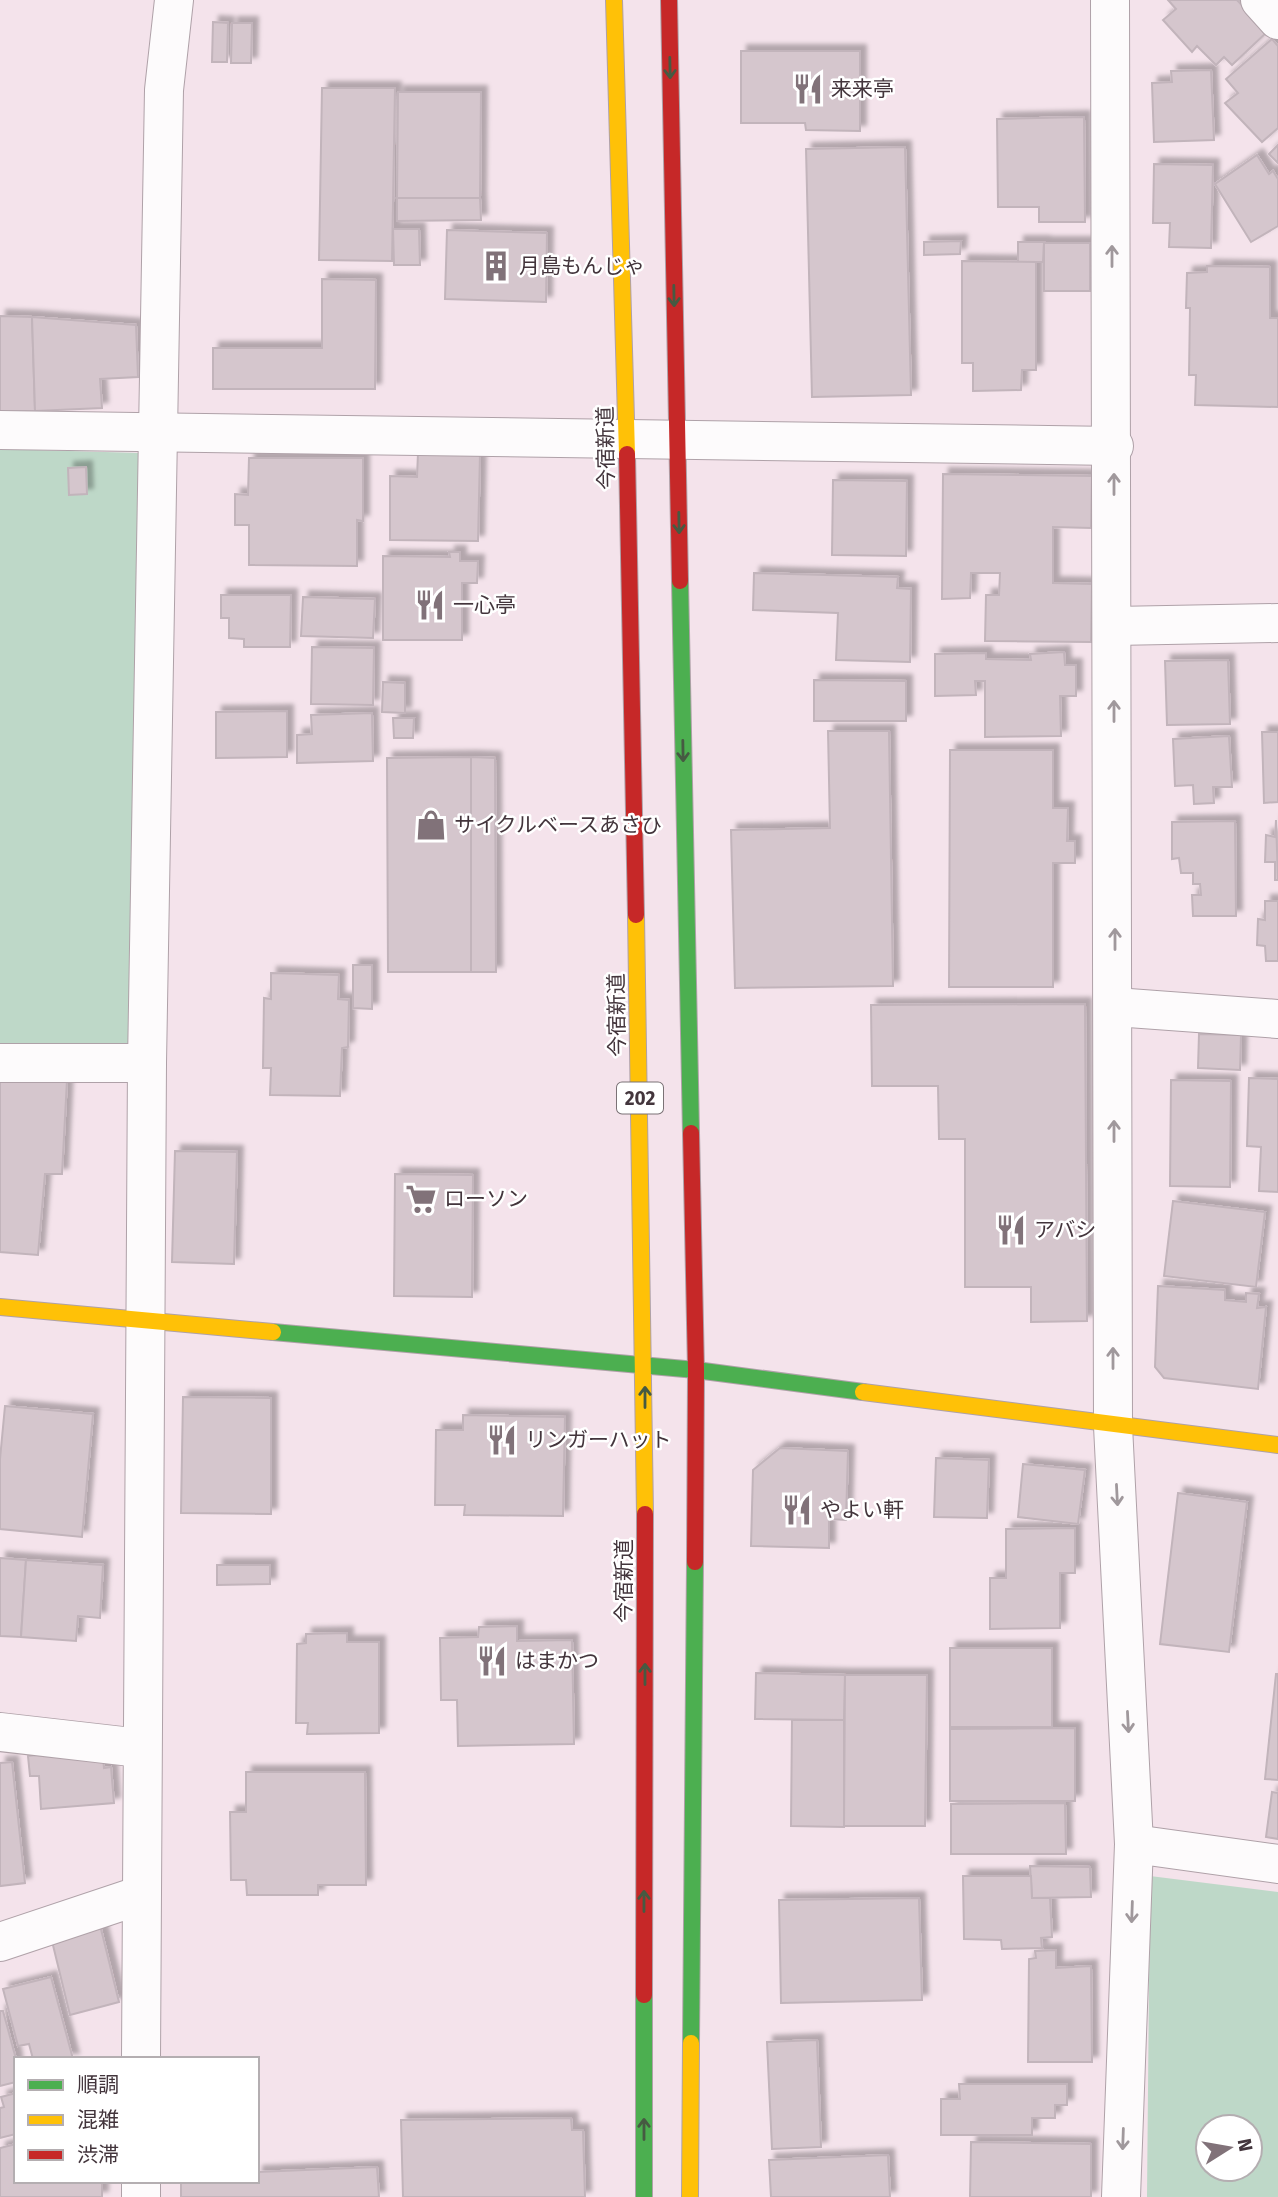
<svg xmlns="http://www.w3.org/2000/svg" width="1278" height="2197" font-family="'Fira Sans','Noto Sans JP',sans-serif">
  <defs>
    <filter id="shadow"><feDropShadow dx="6" dy="-6" stdDeviation="2" flood-color="#0004"/></filter>
  </defs>
  <rect width="100%" height="100%" fill="#f4e3eb"/>
  <g fill="#bed8c8" fill-rule="evenodd">
    <polygon points="0,449 140,453 131,1048 0,1048"/>
    <path d="M1150 1876 1278 1892V2197H1147ZM1208 2127H1250V2169H1208Z"/>
  </g>
  <g fill="#d5c6cd" stroke="#c2b4bb" stroke-width="2" filter="url(#shadow)">
    <polygon points="1168,0 1237,0 1267,32 1232,65 1224,57 1216,65 1197,46 1192,52 1163,20 1176,9"/>
    <polygon points="213,22 228,23 227,62 212,62"/>
    <polygon points="232,23 252,23 251,63 231,63"/>
    <polygon points="1272,39 1278,46 1278,128 1262,142 1225,103 1238,93 1226,79"/>
    <polygon points="741,51 860,51 860,131 806,130 805,123 741,123"/>
    <polygon points="1211,70 1214,140 1154,142 1152,83 1172,82 1171,71"/>
    <polygon points="322,88 395,88 392,261 319,260"/>
    <polygon points="398,92 481,92 480,198 397,198"/>
    <polygon points="1084,117 1085,222 1039,222 1039,207 998,207 997,119"/>
    <polygon points="1278,145 1278,163 1269,154"/>
    <polygon points="905,147 911,395 812,397 806,149"/>
    <polygon points="1257,155 1269,174 1273,171 1278,179 1278,226 1251,242 1215,184"/>
    <polygon points="1154,164 1213,165 1211,248 1169,247 1170,223 1153,223"/>
    <polygon points="397,198 480,198 481,220 397,221"/>
    <polygon points="393,229 419,229 420,265 394,265"/>
    <polygon points="447,230 547,233 546,302 445,299"/>
    <polygon points="961,241 960,254 924,255 924,242"/>
    <polygon points="1018,242 1044,242 1043,262 1018,262"/>
    <rect x="1044" y="243" width="46" height="48"/>
    <polygon points="962,261 1036,262 1036,370 1022,370 1021,390 973,391 973,363 962,363"/>
    <polygon points="1207,266 1270,267 1270,318 1278,318 1278,407 1195,405 1196,375 1189,375 1190,308 1186,308 1187,273 1207,272"/>
    <polygon points="322,279 376,280 375,389 213,389 213,348 322,348"/>
    <polygon points="0,316 32,317 35,411 0,412"/>
    <polygon points="32,317 136,325 138,377 100,379 102,408 35,411"/>
    <polygon points="418,453 480,454 478,541 390,540 390,476 417,477"/>
    <polygon points="249,458 363,458 363,521 357,520 357,566 249,565 249,525 235,525 235,494 248,495"/>
    <polygon points="86,467 87,494 69,495 68,468"/>
    <polygon points="943,474 1092,476 1091,528 1053,527 1053,583 1092,584 1091,642 985,641 986,595 999,595 1000,573 971,573 970,598 942,599"/>
    <polygon points="833,480 907,481 906,556 832,555"/>
    <polygon points="449,552 460,552 460,561 478,561 477,583 462,583 462,640 383,640 383,556 450,557"/>
    <polygon points="754,573 898,577 897,588 911,589 910,662 836,660 838,613 753,610"/>
    <polygon points="221,595 291,595 290,647 244,647 244,639 229,638 229,618 221,618"/>
    <polygon points="303,597 375,599 373,638 301,636"/>
    <polygon points="312,647 374,648 373,705 311,704"/>
    <polygon points="1064,652 1065,665 1076,665 1076,696 1060,696 1061,736 985,737 985,681 975,681 976,695 935,696 935,654 986,653 986,659 1031,660 1030,654"/>
    <polygon points="1228,660 1230,724 1167,725 1165,661"/>
    <polygon points="814,680 906,681 906,721 814,721"/>
    <polygon points="383,682 405,683 405,713 382,712"/>
    <polygon points="287,711 287,757 216,758 216,712"/>
    <polygon points="372,713 373,761 297,763 297,735 312,734 311,715"/>
    <polygon points="393,718 414,718 413,738 394,738"/>
    <polygon points="828,731 889,731 893,986 735,988 731,830 830,828"/>
    <polygon points="1262,732 1278,732 1278,802 1264,803"/>
    <polygon points="1229,736 1232,787 1213,787 1214,803 1194,804 1193,785 1175,786 1173,739"/>
    <polygon points="950,750 1053,750 1053,808 1068,808 1067,841 1075,841 1075,863 1053,863 1053,987 949,987"/>
    <polygon points="471,757 471,972 388,972 387,758"/>
    <polygon points="471,757 495,758 496,972 471,972"/>
    <polygon points="1276,820 1278,880 1275,880 1275,862 1265,862 1266,835 1275,837"/>
    <polygon points="1235,821 1236,916 1193,916 1192,895 1201,895 1200,884 1193,884 1193,873 1181,873 1179,858 1172,859 1172,822"/>
    <polygon points="1265,901 1278,901 1278,961 1266,961 1265,946 1257,945 1258,919 1265,920"/>
    <polygon points="353,965 372,965 372,1009 353,1008"/>
    <polygon points="271,973 339,975 338,999 349,1000 348,1047 342,1048 340,1096 270,1095 271,1068 263,1068 264,998 271,999"/>
    <polygon points="1085,1004 1087,1321 1031,1322 1031,1287 965,1287 965,1139 939,1139 938,1086 872,1086 871,1005"/>
    <polygon points="1199,1034 1241,1035 1240,1070 1198,1068"/>
    <polygon points="0,1075 67,1080 62,1174 45,1174 38,1255 0,1252"/>
    <polygon points="1249,1078 1278,1079 1278,1192 1259,1191 1261,1147 1247,1146"/>
    <polygon points="1171,1080 1231,1081 1230,1187 1170,1186"/>
    <polygon points="175,1151 237,1152 234,1264 172,1262"/>
    <polygon points="395,1174 473,1175 472,1297 394,1296"/>
    <polygon points="1173,1201 1265,1212 1256,1287 1164,1276"/>
    <polygon points="1158,1286 1225,1290 1225,1300 1246,1302 1246,1293 1259,1294 1257,1308 1266,1307 1258,1389 1164,1378 1155,1367"/>
    <polygon points="183,1397 271,1398 271,1514 181,1513"/>
    <polygon points="5,1406 93,1414 82,1537 0,1529 0,1459"/>
    <polygon points="463,1415 565,1417 563,1516 464,1515 465,1505 435,1505 436,1430 463,1430"/>
    <polygon points="780,1448 848,1451 846,1520 829,1519 829,1548 751,1546 753,1470"/>
    <polygon points="936,1458 989,1460 987,1518 934,1517"/>
    <polygon points="1023,1464 1085,1470 1078,1524 1018,1517"/>
    <polygon points="1178,1493 1247,1502 1229,1652 1160,1644"/>
    <polygon points="1075,1528 1075,1573 1060,1573 1060,1628 990,1629 990,1578 1006,1578 1006,1529"/>
    <polygon points="0,1558 26,1560 21,1637 0,1636"/>
    <polygon points="26,1560 103,1565 100,1618 78,1616 76,1641 21,1637"/>
    <polygon points="217,1565 270,1565 270,1584 217,1585"/>
    <polygon points="517,1626 517,1641 572,1640 574,1744 458,1746 457,1700 441,1700 440,1638 478,1637 479,1627"/>
    <polygon points="347,1633 347,1642 379,1642 379,1733 307,1734 308,1723 296,1723 297,1644 306,1643 306,1634"/>
    <rect x="950" y="1648" width="102" height="79"/>
    <polygon points="756,1673 845,1675 844,1720 755,1719"/>
    <polygon points="1276,1674 1278,1674 1278,1780 1265,1779"/>
    <polygon points="845,1675 927,1675 925,1826 844,1826"/>
    <polygon points="792,1720 844,1720 844,1827 791,1826"/>
    <polygon points="1075,1728 1075,1801 950,1801 950,1729"/>
    <polygon points="102,1747 104,1768 111,1767 114,1803 41,1809 39,1776 30,1776 28,1756"/>
    <polygon points="12,1762 25,1883 0,1886 0,1763"/>
    <polygon points="246,1772 365,1772 366,1885 318,1885 318,1895 247,1895 246,1880 231,1880 230,1812 246,1812"/>
    <polygon points="1272,1792 1278,1793 1278,1839 1266,1837"/>
    <polygon points="1065,1803 1066,1854 951,1854 951,1804"/>
    <polygon points="1030,1866 1090,1867 1091,1897 1032,1898"/>
    <polygon points="963,1876 1031,1876 1032,1898 1050,1898 1052,1937 1041,1938 1042,1948 1002,1949 1001,1940 964,1939"/>
    <polygon points="919,1898 922,2000 781,2003 779,1900"/>
    <polygon points="100,1925 119,2002 70,2015 51,1937"/>
    <polygon points="1056,1950 1056,1968 1091,1966 1092,2062 1028,2062 1029,1959 1036,1958 1035,1951"/>
    <polygon points="51,1977 73,2059 33,2059 29,2044 18,2046 3,1989"/>
    <polygon points="0,2011 3,2011 16,2059 16,2082 0,2086"/>
    <polygon points="817,2040 821,2147 772,2149 767,2042"/>
    <polygon points="959,2084 1067,2084 1067,2105 1055,2105 1055,2118 1032,2118 1032,2135 941,2135 941,2099 960,2099"/>
    <polygon points="16,2093 16,2134 0,2138 0,2108 4,2107 1,2097"/>
    <polygon points="571,2118 572,2130 583,2130 585,2197 403,2197 401,2120"/>
    <polygon points="971,2142 1091,2144 1091,2197 970,2197"/>
    <polygon points="16,2144 16,2181 102,2181 102,2197 0,2197 0,2148"/>
    <polygon points="888,2155 890,2197 771,2197 769,2160"/>
    <polygon points="377,2167 379,2197 181,2197 181,2181 257,2181 257,2172"/>
  </g>
  <g fill="none" stroke-linecap="round" stroke-linejoin="round">
    <g stroke="#afa1a8" stroke-width="40">
      <g id="street">
        <polyline points="1110,0 1113,1426 1134,1844 1121,2197"/>
        <polyline points="1260,0 1278,20"/>
        <polyline points="0,430 1114,446"/>
        <polyline points="1114,626 1278,623"/>
        <polyline points="1115,1007 1278,1019"/>
        <polyline points="0,1063 147,1063"/>
        <polyline points="0,1732 140,1748"/>
        <polyline points="1134,1844 1278,1864"/>
        <polyline points="0,1942 141,1895"/>
        <polyline points="141,2059 147,1063 164,90 174,0"/>
        <polyline points="141,2197 141,2181"/>
      </g>
    </g>
    <g stroke="#afa1a8" stroke-width="18">
      <g id="fast">
        <polyline points="680,581 691,1133"/>
        <polyline points="273,1332 696,1370 863,1392"/>
        <polyline points="691,2043 695,1562"/>
        <polyline points="644,2197 644,1995"/>
      </g>
    </g>
    <g stroke="#afa1a8" stroke-width="18">
      <g id="slow">
        <polyline points="614,0 627,454"/>
        <polyline points="636,915 645,1514"/>
        <polyline points="0,1307 273,1332"/>
        <polyline points="863,1392 1278,1445"/>
        <polyline points="690,2197 691,2043"/>
      </g>
    </g>
    <g stroke="#afa1a8" stroke-width="18">
      <g id="jam">
        <polyline points="669,0 680,581"/>
        <polyline points="627,454 636,915"/>
        <polyline points="691,1133 696,1370 695,1562"/>
        <polyline points="644,1995 645,1514"/>
      </g>
    </g>
    <use href="#street" stroke="#fdfbfc" stroke-width="38"/>
    <use href="#fast" stroke="#4caf50" stroke-width="16"/>
    <use href="#slow" stroke="#ffc107" stroke-width="16"/>
    <use href="#jam" stroke="#c62828" stroke-width="16"/>
  </g>
  <defs><path id="oneway-shaft" d="M-6 0H5M1.5-3L5.5 0L1.5 3" fill="none" stroke-width="1.6" stroke-linecap="round" stroke-linejoin="round" transform="scale(1.75)"/></defs>
  <g stroke="#465a42">
    <use href="#oneway-shaft" transform="translate(670 68) rotate(89)"/>
    <use href="#oneway-shaft" transform="translate(674 296) rotate(89)"/>
    <use href="#oneway-shaft" transform="translate(679 523) rotate(89)"/>
    <use href="#oneway-shaft" transform="translate(683 751) rotate(89)"/>
    <use href="#oneway-shaft" transform="translate(645 1397) rotate(-90)"/>
    <use href="#oneway-shaft" transform="translate(645 1674) rotate(-90)"/>
    <use href="#oneway-shaft" transform="translate(644 1901) rotate(-90)"/>
    <use href="#oneway-shaft" transform="translate(644 2129) rotate(-90)"/>
  </g>
  <g stroke="#a0989c">
    <use href="#oneway-shaft" transform="translate(1112 256) rotate(-90)"/>
    <use href="#oneway-shaft" transform="translate(1114 484) rotate(-90)"/>
    <use href="#oneway-shaft" transform="translate(1114 711) rotate(-90)"/>
    <use href="#oneway-shaft" transform="translate(1115 939) rotate(-90)"/>
    <use href="#oneway-shaft" transform="translate(1114 1131) rotate(-90)"/>
    <use href="#oneway-shaft" transform="translate(1113 1358) rotate(-90)"/>
    <use href="#oneway-shaft" transform="translate(1117 1495) rotate(87)"/>
    <use href="#oneway-shaft" transform="translate(1128 1722) rotate(87)"/>
    <use href="#oneway-shaft" transform="translate(1132 1912) rotate(92)"/>
    <use href="#oneway-shaft" transform="translate(1123 2139) rotate(92)"/>
  </g>
  <defs>
    <g id="restaurant-bare" transform="scale(2.415)"><path d="M-5-6h1v4h1v-4h1v4h1v-4h1v5L-1.5 .5V6h-2V.5L-5-1ZM5-6V6H3V1.5H1.5Q1.5-4 5-6Z" fill="#817279" stroke="#fff" stroke-width="2.5" paint-order="stroke"/></g>
    <g id="building-bare" transform="scale(2.415)"><path d="M-4-6H4V6H1V3H-1V6H-4ZM-2.5-4.3h1.7v1.8h-1.7ZM.8-4.3h1.7v1.8H.8ZM-2.5-1h1.7V.8h-1.7ZM.8-1h1.7V.8H.8Z" fill="#817279" stroke="#fff" stroke-width="2.5" paint-order="stroke"/></g>
    <g id="shop-bare" transform="scale(2.415)"><path d="M-5-2.5h2.3a2.7 3.5 0 0 1 5.4 0H5L5.5 6h-11ZM-1.5-2.5h3a1.5 2.3 0 0 0-3 0Z" fill="#817279" stroke="#fff" stroke-width="2.5" paint-order="stroke"/></g>
    <g id="supermarket-bare" transform="scale(2.415)"><path d="M-6-5.5h2.5l.6 2H6L4.5 2H-2.5L-4.4-4H-6ZM-1.5 3.2a1.3 1.3 0 1 0 .1 0ZM3 3.2a1.3 1.3 0 1 0 .1 0Z" fill="#817279" stroke="#fff" stroke-width="2.5" paint-order="stroke"/></g>
  </defs>
  <g fill-rule="evenodd">
    <use href="#restaurant-bare" x="808" y="89"/>
    <use href="#building-bare" x="496" y="266"/>
    <use href="#restaurant-bare" x="430" y="605"/>
    <use href="#shop-bare" x="431" y="825"/>
    <use href="#supermarket-bare" x="421" y="1199"/>
    <use href="#restaurant-bare" x="1011" y="1230"/>
    <use href="#restaurant-bare" x="502" y="1440"/>
    <use href="#restaurant-bare" x="797" y="1510"/>
    <use href="#restaurant-bare" x="492" y="1661"/>
  </g>
  <g text-anchor="middle" stroke-width="5" stroke-linejoin="round" paint-order="stroke">
    <rect fill="#fff" stroke="#7b7276" stroke-width="2" x="617" y="1082.5" width="46" height="31" rx="5"/>
    <g font-size="19" font-weight="bold" fill="#43353c">
      <text x="640" y="1105">202</text>
    </g>
    <g font-size="21" fill="#43353c" stroke="#fff" text-anchor="start">
      <text x="831" y="96">来来亭</text>
      <text x="519" y="273">月島もんじゃ</text>
      <text x="453" y="612">一心亭</text>
      <text x="454" y="832">サイクルベースあさひ</text>
      <text x="444" y="1206">ローソン</text>
      <text x="1034" y="1237">アバシ</text>
      <text x="525" y="1447">リンガーハット</text>
      <text x="820" y="1517">やよい軒</text>
      <text x="515" y="1668">はまかつ</text>
    </g>
    <g font-size="21" fill="#43353c" stroke="#fff">
      <text transform="translate(606 448) rotate(-91)" y="7">今宿新道</text>
      <text transform="translate(617 1015) rotate(-91)" y="7">今宿新道</text>
      <text transform="translate(624 1581) rotate(-90)" y="7">今宿新道</text>
    </g>
  </g>
  <rect x="14" y="2057" width="245" height="126" fill="#ffffff" stroke="#b4aeb1" stroke-width="2"/>
  <rect x="28" y="2080" width="35" height="10" fill="#4caf50" stroke="#b4aeb1" stroke-width="2"/>
  <text x="77" y="2092" font-size="21" fill="#43353c">順調</text>
  <rect x="28" y="2115" width="35" height="10" fill="#ffc107" stroke="#b4aeb1" stroke-width="2"/>
  <text x="77" y="2127" font-size="21" fill="#43353c">混雑</text>
  <rect x="28" y="2150" width="35" height="10" fill="#c62828" stroke="#b4aeb1" stroke-width="2"/>
  <text x="77" y="2162" font-size="21" fill="#43353c">渋滞</text>
  <g transform="translate(1229 2148) rotate(79)"><circle r="33" fill="#ffffff" stroke="#b4aeb1" stroke-width="2"/>
  <path d="M0-5L12 26L0 18L-12 26Z" fill="#817279"/>
  <text y="-10" font-size="19" font-weight="bold" text-anchor="middle" fill="#43353c">N</text>
  </g>
</svg>
